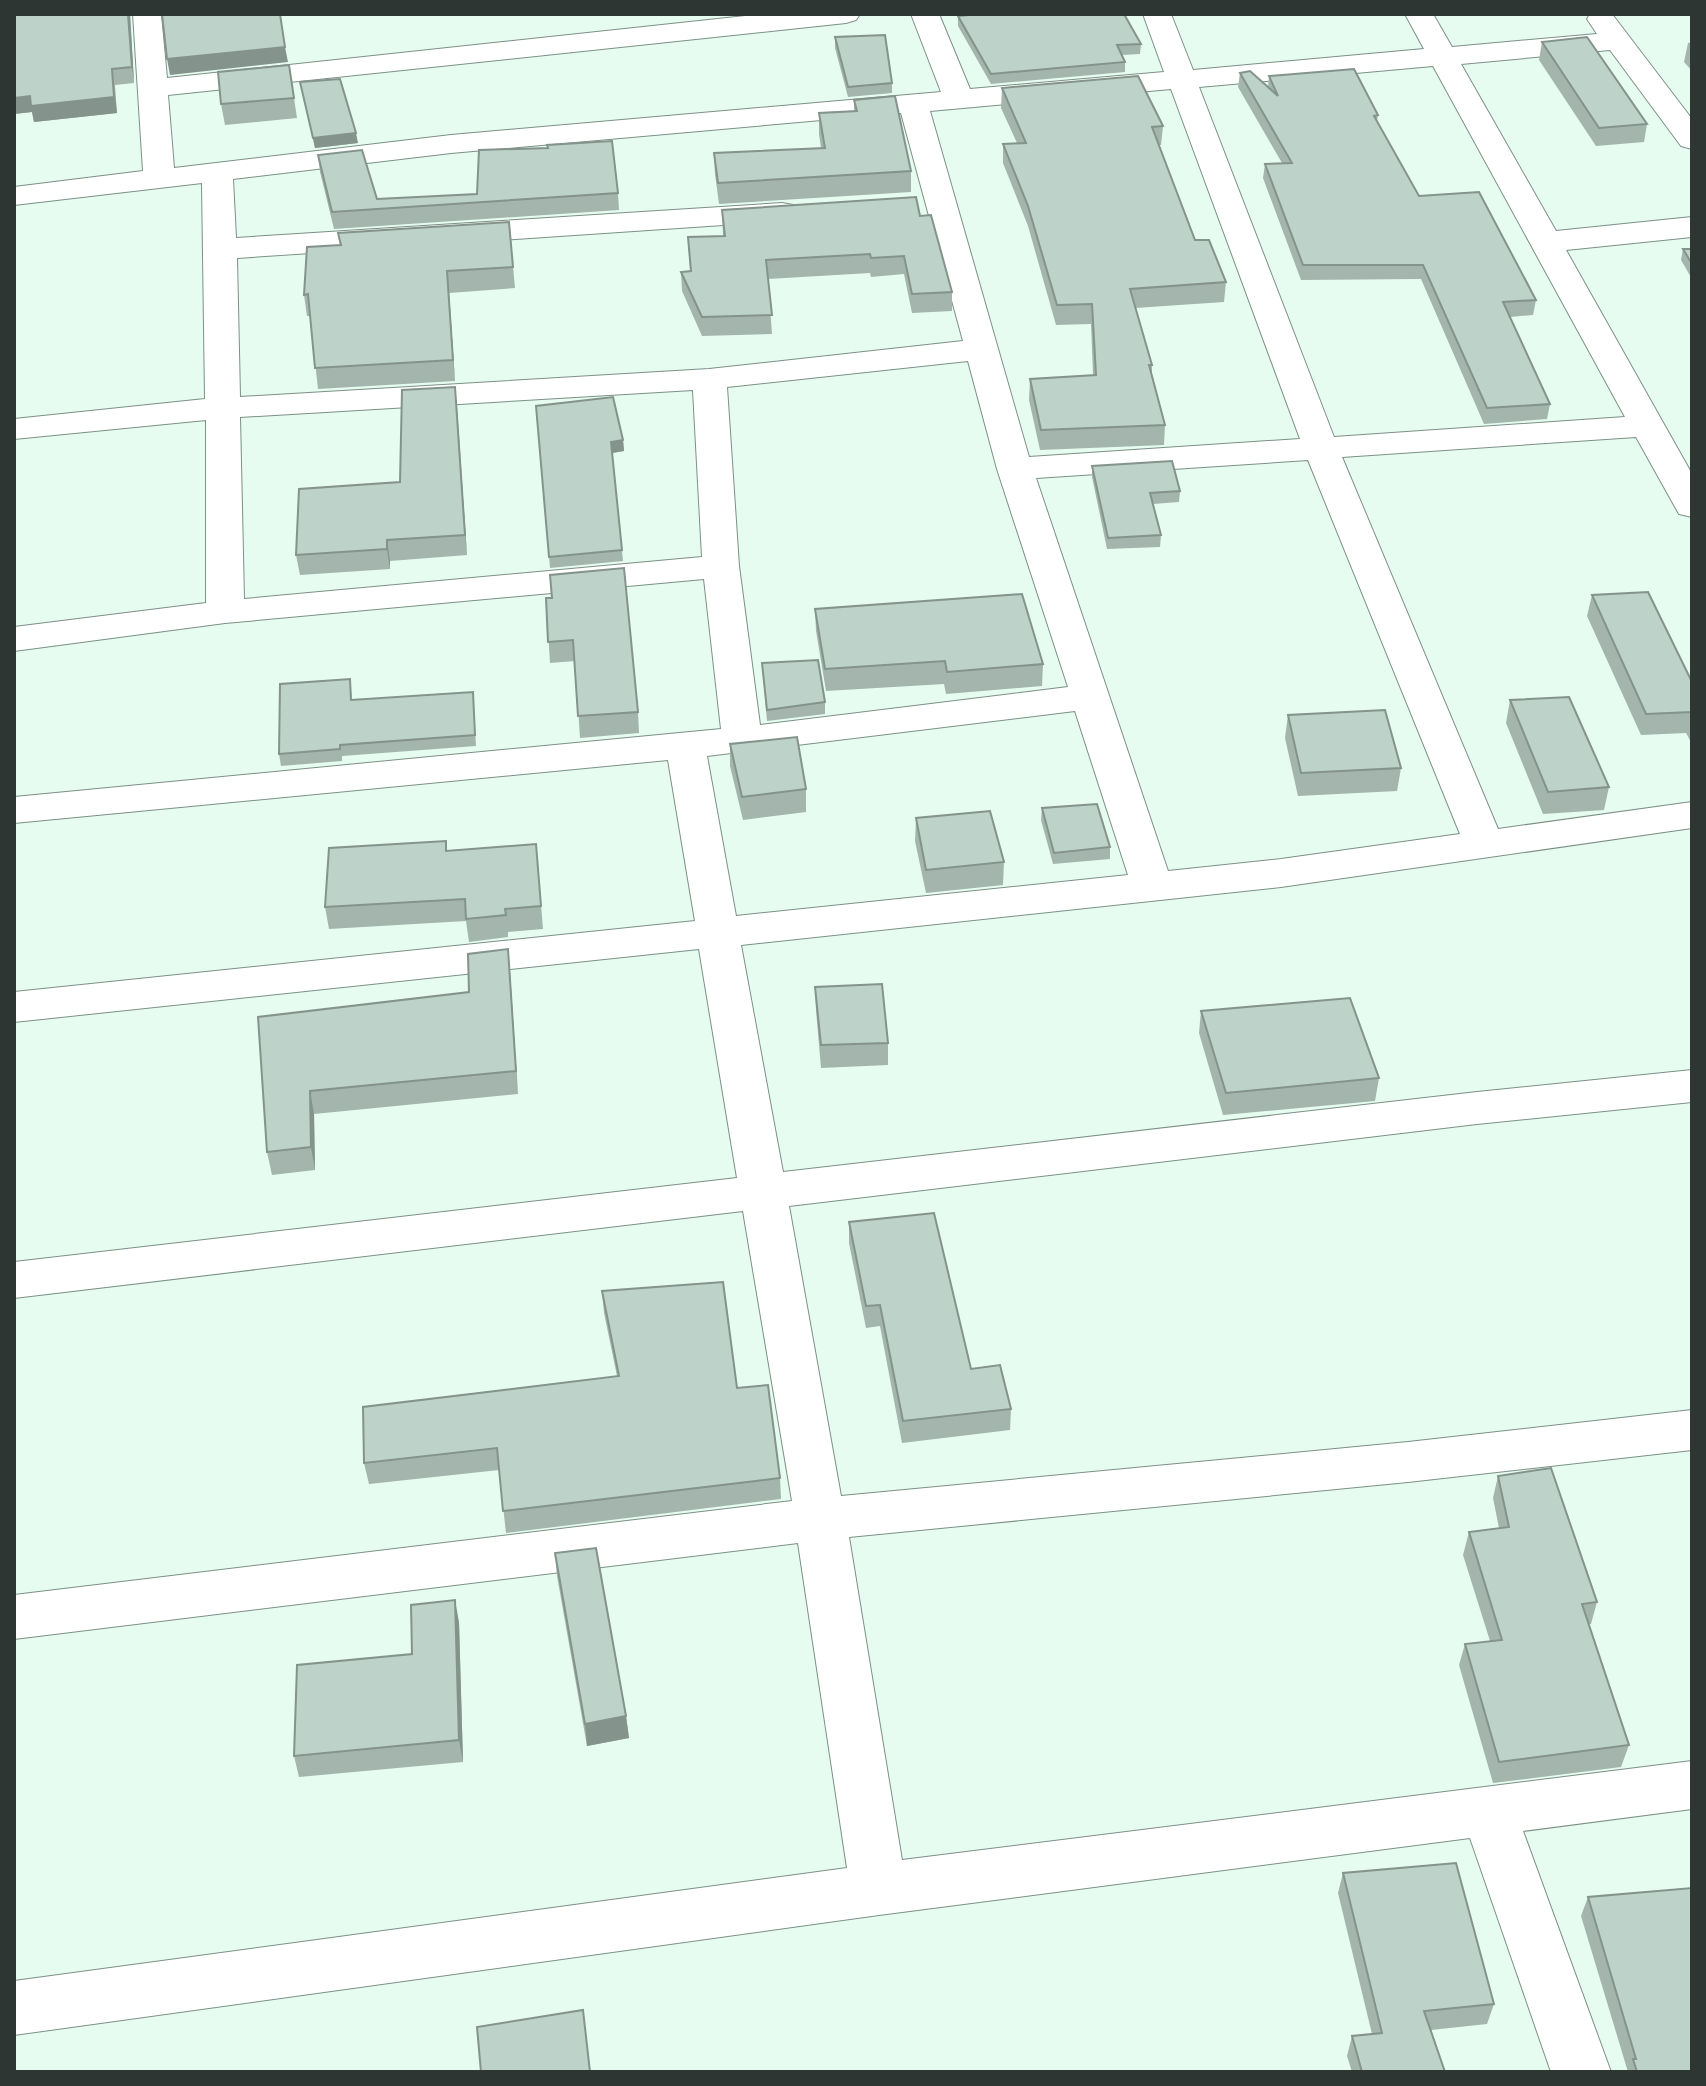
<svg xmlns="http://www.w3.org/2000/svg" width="1706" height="2086" font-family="Montserrat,sans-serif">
  <rect width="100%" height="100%" fill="#e7fcf1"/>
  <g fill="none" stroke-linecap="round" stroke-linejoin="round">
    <g stroke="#7c9086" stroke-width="2">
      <path id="minor" d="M133 14H161L167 78 765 14H860L856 20 846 23 168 95 174 168 451 135 941 92 911 14H939L970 89 1164 72 1143 14H1171L1193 70 1424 49 1405 14H1433L1452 47 1597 34 1587 19 1590 14H1612L1692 119V149L1681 146 1610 50 1461 64 1556 231 1692 217V237L1566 250 1692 474V517L1679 514 1636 437 1342 457 1498 829 1692 802V828L1281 887 741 945 783 1172 1477 1092 1692 1070V1102L1477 1124 789 1206 841 1496 1408 1442 1692 1410V1450L1408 1482 849 1537 902 1860 1692 1761V1809L1523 1831 1611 2072H1551L1470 1838 879 1915 14 2035V1981L847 1868 798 1543 14 1639V1595L792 1501 743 1211 14 1298V1262L737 1178 699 949 14 1022V992L695 921 668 760 14 823V797L721 729 704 579 225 623 14 651V627L206 603V420L14 439V419L205 399 202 183 14 205V187L143 171ZM1433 66 1625 417 1334 437 1199 87ZM1171 89 1300 439 1029 457 930 111ZM901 113 963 341 709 369 240 397 237 258 782 221 793 219 798 212 793 205 782 203 236 238 233 179 451 153ZM968 361 997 469 1068 687 760 725 739 566 727 387ZM693 390 702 557 244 599 240 417ZM1308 460 1460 834 1281 859 1168 871 1036 478ZM1075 711 1128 875 736 916 707 756Z"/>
    </g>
    <use href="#minor" fill="#fff" fill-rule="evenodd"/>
  </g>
  <g fill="#a3b5ac">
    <polygon points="14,14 130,14 134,83 115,85 117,113 34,122 32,112 14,114"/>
    <polygon points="958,16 1141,44 1140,54 1122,55 1125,62 1125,72 991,84 958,26"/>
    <polygon points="835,37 892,83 892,93 848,97 835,48"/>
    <polygon points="1542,42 1647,124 1644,142 1596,146 1539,60"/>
    <polygon points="1692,42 1692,71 1684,62 1688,43"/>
    <polygon points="289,65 297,118 225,125 221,104"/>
    <polygon points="1240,73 1268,87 1269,76 1378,115 1377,121 1419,196 1536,300 1533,315 1510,317 1550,404 1547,419 1484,424 1421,279 1301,280 1263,178 1265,164 1282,163 1238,87"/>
    <polygon points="300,82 358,143 315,148"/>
    <polygon points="1002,88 1163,126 1161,145 1159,145 1195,240 1226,282 1224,302 1135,308 1152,365 1152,374 1165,425 1164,445 1040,450 1029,400 1030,379 1093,375 1091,324 1056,325 1028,226 1003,163 1003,144 1017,143 1001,108"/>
    <polygon points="854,100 911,171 911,192 719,204 715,174 714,153 821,148 819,134 819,113 854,112"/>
    <polygon points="318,155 377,199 618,193 619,210 334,229 320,172"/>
    <polygon points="722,210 920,216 952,292 952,311 912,313 904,274 871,277 870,273 768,279 772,334 702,336 682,291 681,272 690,271 688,237 723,236"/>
    <polygon points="509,222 515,288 449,293 455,381 318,389 310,316 307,316 304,295 340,246 338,233"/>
    <polygon points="1683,249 1692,249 1692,279 1681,260"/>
    <polygon points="455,387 467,555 390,561 390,569 300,575 296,555 400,482"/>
    <polygon points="536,406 623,440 624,451 612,453 623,561 550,568"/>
    <polygon points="1092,466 1180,491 1179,502 1153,504 1161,535 1160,547 1107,549 1092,477"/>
    <polygon points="1592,595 1692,682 1692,744 1686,733 1641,735 1587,616"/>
    <polygon points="546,598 638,712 639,733 580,738 575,661 550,663"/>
    <polygon points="815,609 1043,664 1042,686 946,694 944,684 826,691 816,631"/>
    <polygon points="762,663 825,702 825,714 767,721"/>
    <polygon points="350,679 352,700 473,692 476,746 342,756 342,761 281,766 279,754"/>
    <polygon points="1510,700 1609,787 1604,810 1543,814 1506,723"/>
    <polygon points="1288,715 1401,768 1397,791 1298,796 1285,738"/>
    <polygon points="730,744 806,789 806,812 743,820 730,766"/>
    <polygon points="1042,808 1110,847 1110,859 1053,864 1041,820"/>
    <polygon points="916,818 1004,862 1003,885 926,893 915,841"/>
    <polygon points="446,841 447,851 536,844 543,929 508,932 508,937 469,942 466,921 329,929 325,907"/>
    <polygon points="508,949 518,1094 314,1114 315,1170 272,1175 267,1152 258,1017 469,992"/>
    <polygon points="815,987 888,1043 888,1065 821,1068 816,1010"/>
    <polygon points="1201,1011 1379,1078 1375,1101 1223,1115 1199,1033"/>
    <polygon points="849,1222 971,1369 1011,1409 1010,1430 902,1443 880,1326 866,1328 849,1243"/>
    <polygon points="602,1291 737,1388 780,1478 781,1499 506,1533 499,1470 369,1484 364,1463 617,1376 604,1313"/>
    <polygon points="1498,1476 1597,1602 1591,1624 1589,1624 1629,1745 1621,1767 1493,1783 1459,1665 1465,1644 1490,1641 1463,1555 1469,1532 1499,1528 1493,1498"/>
    <polygon points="555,1553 626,1716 629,1738 587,1746 557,1576"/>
    <polygon points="459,1622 463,1762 299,1777 294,1756 412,1654"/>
    <polygon points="1343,1873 1494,2004 1487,2024 1431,2030 1445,2072 1352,2072 1347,2056 1352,2036 1372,2034 1338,1893"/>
    <polygon points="1588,1897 1692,2072 1628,2072 1581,1916"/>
  </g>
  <g fill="#84938c">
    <polygon points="128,14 130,14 134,83 132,67"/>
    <polygon points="285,47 288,62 170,75 167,59"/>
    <polygon points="112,69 117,113 34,122 32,112 14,114 14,98"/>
    <polygon points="356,133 358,143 315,148 313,138"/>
    <polygon points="447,271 449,293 455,381 453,360"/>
    <polygon points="455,387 457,407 467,555 465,535"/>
    <polygon points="623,440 624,451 612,453 611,442"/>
    <polygon points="387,540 390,561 390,569 387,549"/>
    <polygon points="508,949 510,972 518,1094 516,1071"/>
    <polygon points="310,1091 314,1114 315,1170 311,1147"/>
    <polygon points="455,1600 459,1622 463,1762 459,1740"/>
    <polygon points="626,1716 629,1738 587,1746 585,1724"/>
  </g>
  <g fill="#bdd2c8" stroke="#84938c" stroke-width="2">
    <polygon points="14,14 128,14 132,67 112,69 114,97 31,106 30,96 14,98"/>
    <polygon points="162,14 280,14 285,47 167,59"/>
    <polygon points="981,14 1124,14 1141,44 1117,45 1125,62 991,74 958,16"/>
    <polygon points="885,35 892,83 848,87 835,37"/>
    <polygon points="1587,37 1647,124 1599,128 1542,42"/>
    <polygon points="289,65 294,98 221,104 218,72"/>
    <polygon points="1354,69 1378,115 1374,116 1419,196 1479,192 1536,300 1503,302 1550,404 1487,408 1423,265 1303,265 1265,164 1292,163 1240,73 1250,71 1278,96 1269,76"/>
    <polygon points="1138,76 1163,126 1152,127 1195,240 1209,240 1226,282 1130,289 1152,365 1149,365 1165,425 1041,430 1030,379 1096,375 1092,304 1057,305 1028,206 1003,144 1026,143 1002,88"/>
    <polygon points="340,79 356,133 313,138 300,82"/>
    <polygon points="895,96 911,171 718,183 714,153 825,148 819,113 857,111 854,100"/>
    <polygon points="612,141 618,193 332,212 318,155 362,150 377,199 477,194 479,150 548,148 547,145"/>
    <polygon points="916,197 920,216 931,215 952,292 912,294 904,256 871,258 870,254 766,260 772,315 702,317 681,272 691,271 688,237 725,236 722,210"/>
    <polygon points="509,222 513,267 447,271 453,360 315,368 308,294 304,295 307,247 341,245 338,233"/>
    <polygon points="1683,249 1692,249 1692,264"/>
    <polygon points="455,387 465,535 387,540 387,549 296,555 299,489 400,482 402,390"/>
    <polygon points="613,397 623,440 611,442 622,550 549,557 536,406"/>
    <polygon points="1172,461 1180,491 1150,493 1161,535 1108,538 1092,466"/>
    <polygon points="624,568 638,712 578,716 573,640 548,642 546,598 552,598 550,575"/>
    <polygon points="1648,592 1692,682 1692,712 1646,714 1592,595"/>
    <polygon points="1022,594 1043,664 947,672 945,661 825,669 815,609"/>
    <polygon points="818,660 825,702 767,710 762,663"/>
    <polygon points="350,679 351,700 473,692 475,735 340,745 340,749 279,754 280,684"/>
    <polygon points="1569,697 1609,787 1548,792 1510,700"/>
    <polygon points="1385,710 1401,768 1301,773 1288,715"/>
    <polygon points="797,737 806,789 742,797 730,744"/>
    <polygon points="1097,804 1110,847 1054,853 1042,808"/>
    <polygon points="990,811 1004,862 926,870 916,818"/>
    <polygon points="446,841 446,851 536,844 541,906 505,909 506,915 466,919 465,899 325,907 329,848"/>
    <polygon points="508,949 516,1071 310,1091 311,1147 267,1152 258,1017 469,992 468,954"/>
    <polygon points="882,984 888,1043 821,1045 815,987"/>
    <polygon points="1350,998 1379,1078 1226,1093 1201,1011"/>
    <polygon points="934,1213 971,1369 1000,1365 1011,1409 903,1421 880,1305 866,1306 849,1222"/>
    <polygon points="723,1282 737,1388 768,1385 780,1478 503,1511 497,1448 364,1463 363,1407 619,1376 602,1291"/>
    <polygon points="1551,1468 1597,1602 1582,1604 1629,1745 1499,1762 1465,1644 1502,1640 1469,1532 1509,1527 1498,1476"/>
    <polygon points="596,1548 626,1716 585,1724 555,1553"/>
    <polygon points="455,1600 459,1740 294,1756 297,1665 412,1654 411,1605"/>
    <polygon points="1456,1863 1494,2004 1424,2011 1445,2072 1362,2072 1352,2036 1382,2033 1343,1873"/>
    <polygon points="1692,1888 1692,2072 1637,2072 1633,2059 1636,2059 1588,1897"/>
    <polygon points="583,2010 590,2072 481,2072 477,2027"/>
  </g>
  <rect width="1706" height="2086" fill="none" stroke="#2d3632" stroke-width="32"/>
</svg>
